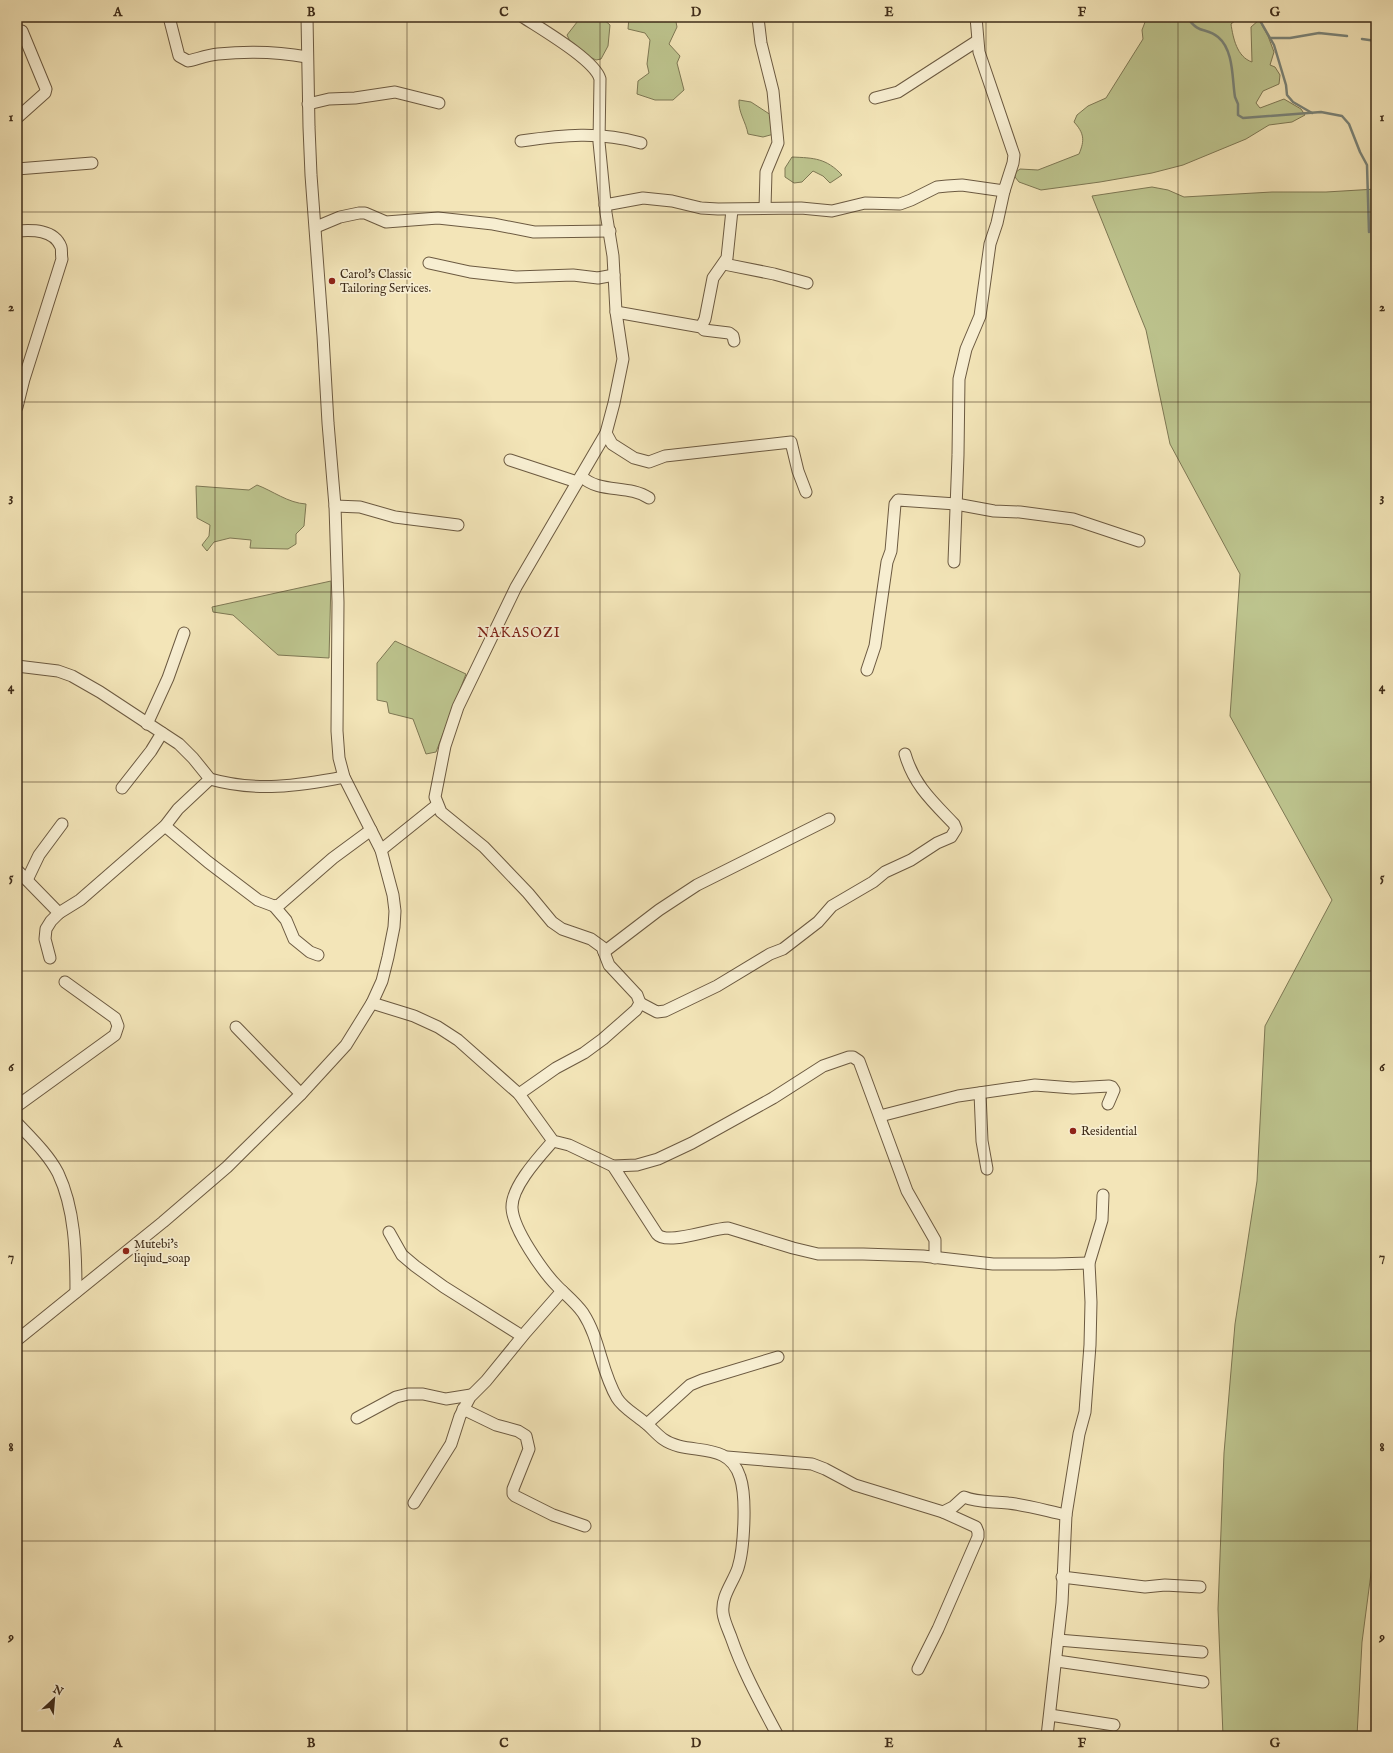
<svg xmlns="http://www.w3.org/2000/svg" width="1393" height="1753" font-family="'IM FELL English',serif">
  <rect width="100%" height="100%" fill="#f3e5b8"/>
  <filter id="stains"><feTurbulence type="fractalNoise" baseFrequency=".005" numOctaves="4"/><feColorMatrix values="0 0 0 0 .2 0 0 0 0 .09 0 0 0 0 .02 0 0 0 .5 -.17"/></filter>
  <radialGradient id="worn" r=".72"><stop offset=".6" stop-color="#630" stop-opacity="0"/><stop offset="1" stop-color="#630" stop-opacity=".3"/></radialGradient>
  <g fill="#bdc48e" stroke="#7e7854">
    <path d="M581 17H601L610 25 608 46 601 59 596 60C584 54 572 48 567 35Z"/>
    <polygon points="629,17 675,17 677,27 669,44 680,56 677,63 684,90 673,100 655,100 637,94 638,81 649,73 647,64 650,40 645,33 628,29"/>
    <path d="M1147 17H1237L1236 20 1231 24C1233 38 1237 57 1252 62L1251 27 1259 20 1268 36 1274 52 1270 65 1275 67 1280 75 1279 84 1263 91 1256 103 1260 108 1284 99 1301 109 1305 115 1292 122 1269 125 1246 139 1183 165 1152 173 1100 182 1041 190 1019 182 1015 177 1016 172 1020 169 1038 170 1079 154C1085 140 1084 133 1074 122L1077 115 1088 106 1106 98 1143 39 1142 30Z"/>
    <path d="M739 100 751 102 774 117V134L763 137 748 134C746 122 738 112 739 100Z"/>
    <path d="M792 157C814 158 826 158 842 175L830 183 823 176 813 171 802 182 794 183 785 177V168Z"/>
    <polygon points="1152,187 1168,190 1184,197 1272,192 1326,192 1376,189 1376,1535 1362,1642 1357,1736 1223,1736 1218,1609 1224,1453 1235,1324 1257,1181 1265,1026 1332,900 1230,716 1240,574 1170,444 1146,330 1092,196"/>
    <path d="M257 485C273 491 288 503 306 504L304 526 296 534V544L288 549 250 548 251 540 230 538 214 542 207 551 202 545 209 536 210 525 197 518 196 486 249 490Z"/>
    <polygon points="331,581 329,658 278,655 233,615 213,612 212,607"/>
    <polygon points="395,641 466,674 436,752 426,754 413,719 389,713 387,702 377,700 377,663"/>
  </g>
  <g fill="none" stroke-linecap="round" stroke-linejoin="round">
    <g stroke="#798379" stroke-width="2.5">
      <path d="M1187 17C1199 35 1206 27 1218 37 1234 50 1232 79 1235 97L1238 104V115L1243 118 1321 112 1342 116 1349 124 1360 152 1367 165 1369 232"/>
      <polyline points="1258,17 1274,45 1286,85 1287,95 1293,102 1312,113"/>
      <polyline points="1271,38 1290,38 1319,33 1347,36"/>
      <polyline points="1362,39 1376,41"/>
    </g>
    <g stroke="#6c5a41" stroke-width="13">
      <g id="minor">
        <path d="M169 17 179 56 188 61C197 59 208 55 218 54 247 51 279 52 307 57"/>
        <polyline points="758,18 761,43 773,91 778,143 766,172 765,208"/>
        <polyline points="875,98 898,92 977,41"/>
        <polyline points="308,104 329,99 355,98 395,92 439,103"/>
        <polyline points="17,118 45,93 46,89 22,31"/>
        <path d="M521 141C563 135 599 131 641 143"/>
        <polyline points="17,169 92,163"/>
        <polyline points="605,205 643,198 672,201 701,208 718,209 801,208 832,211 865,203 900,204 911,200 937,187 947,186 962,185 1004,191 1013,163 1014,155 979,52 976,17"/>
        <polyline points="316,227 340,217 359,213 365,213 386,222 438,218 493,224 534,232 610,231"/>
        <path d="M17 231C32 230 54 229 61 247 62 250 61 255 62 259L24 379 17 407"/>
        <polyline points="429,263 470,272 516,277 573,275 598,278 614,275"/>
        <polyline points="724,264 774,274 807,283"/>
        <polyline points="616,312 701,327 704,330 729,333 733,336 734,341"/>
        <polyline points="701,327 705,319 713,278 727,258 732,210"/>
        <polyline points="606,433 612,444 634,458 649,462 665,456 791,442 798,471 806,492"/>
        <polyline points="510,460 577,482"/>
        <path d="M581 476C599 494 628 484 649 498"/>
        <polyline points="335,506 360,507 395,517 458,525"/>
        <polyline points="954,562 958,455 959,379 966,349 980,316 990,244 997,223 1004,191"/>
        <path d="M17 666 58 671 72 676 100 692 179 744 193 758 210 779C256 792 298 786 344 777"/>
        <polyline points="867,670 875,646 887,562 891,551 895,504 898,500 956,504 994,511 1020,512 1073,519 1139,541"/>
        <polyline points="147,724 168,678 184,633"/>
        <polyline points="122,788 151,751 162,733"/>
        <polyline points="165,826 208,862 258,900 274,906 279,905 333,858 371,830"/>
        <polyline points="381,850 437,805"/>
        <polyline points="17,870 59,913"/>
        <polyline points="27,880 39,855 62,824"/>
        <polyline points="274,906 286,920 294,939 310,952 318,955"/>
        <polyline points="604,952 659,910 697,885 829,819"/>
        <polyline points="50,958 45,939 46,929 51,921 59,913 80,900 165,826 178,809 210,779"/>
        <polyline points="372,1003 414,1016 438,1027 458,1040 519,1094 553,1141 569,1145 613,1166 637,1165 658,1159 692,1143 773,1098 823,1066 849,1057 853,1057 859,1061 907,1191 935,1240 935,1258"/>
        <path d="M640 1003 657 1012 665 1011 717 986 770 954 783 949 818 922 832 906 873 882 885 872 911 860 937 843 951 837 956 829 954 824C932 801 914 785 905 754"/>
        <polyline points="236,1027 301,1094"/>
        <polyline points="980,1093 982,1141 987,1169"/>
        <path d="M519 1094 556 1068 584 1053 603 1039 636 1010 640 1003 637 995 609 965 602 947 591 939 562 929 552 922 528 893 484 847 441 812 435 797 445 746 458 707 516 587 606 433 614 403 623 359 616 312 613 256 606 213 599 142 600 79C595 60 541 29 523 17"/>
        <polyline points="17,1106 115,1035 118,1026 115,1018 65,982"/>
        <polyline points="880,1116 958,1096 1035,1085 1073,1088 1109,1086 1112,1087 1114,1090 1108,1104"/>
        <path d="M17 1123C31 1138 48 1154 58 1173 75 1209 76 1252 76 1292"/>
        <path d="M553 1141C539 1157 511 1187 512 1208 513 1229 543 1272 558 1287 566 1295 576 1303 583 1313 600 1339 601 1371 617 1398 623 1408 635 1414 644 1422 651 1427 656 1434 663 1439 688 1457 728 1439 740 1477 747 1497 744 1549 738 1568 733 1583 721 1596 723 1613 724 1621 728 1629 731 1637 743 1672 761 1704 778 1736"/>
        <path d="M613 1166 657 1234C667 1246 712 1228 728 1228L793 1248 818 1254H863L923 1256 993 1264H1055L1089 1263"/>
        <polyline points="389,1232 402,1255 415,1266 444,1287 522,1336"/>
        <polyline points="17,1340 163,1222 227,1167 301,1094 346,1045 372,1003 382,981 388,957 394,927 395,911 393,895 381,850 344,777 339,758 337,731 338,602 335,506 328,423 323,336 311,175 309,127 307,17"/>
        <polyline points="463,1409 496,1425 518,1431 526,1436 529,1449 513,1489 513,1494 515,1496 553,1515 585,1526"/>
        <polyline points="357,1418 396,1397 408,1394 423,1394 446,1399 471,1395"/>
        <polyline points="647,1424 690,1385 702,1380 778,1357"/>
        <path d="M727 1457 812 1464 825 1469 855 1485 943 1512 953 1507 964 1497C978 1503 993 1501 1008 1503 1027 1505 1047 1511 1066 1515"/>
        <polyline points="414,1503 451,1444 460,1416 470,1397 486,1381 526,1332 562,1291"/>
        <polyline points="1062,1577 1145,1587 1165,1585 1200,1587"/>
        <polyline points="1058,1640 1202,1652"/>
        <polyline points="1057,1661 1203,1682"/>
        <polyline points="918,1669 938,1629 978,1537 978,1532 976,1527 943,1512"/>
        <polyline points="1050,1715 1114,1725"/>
        <polyline points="1047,1736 1062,1603 1066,1515 1079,1434 1085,1412 1090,1345 1091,1302 1089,1263 1102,1220 1103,1195"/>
      </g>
    </g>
    <use href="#minor" stroke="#f7eed1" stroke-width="11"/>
  </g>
  <path fill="none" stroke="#3f2c19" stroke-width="1" stroke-opacity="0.55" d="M215 17V1736M407 17V1736M600 17V1736M793 17V1736M986 17V1736M1178 17V1736M17 212H1376M17 402H1376M17 592H1376M17 782H1376M17 971H1376M17 1161H1376M17 1351H1376M17 1541H1376"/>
  <g fill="#8f2418" stroke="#f7eed1" stroke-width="1.5">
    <circle cx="332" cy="281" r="4"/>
    <circle cx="1073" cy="1131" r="4"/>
    <circle cx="126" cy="1251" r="4"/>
  </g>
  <g text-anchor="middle" stroke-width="3.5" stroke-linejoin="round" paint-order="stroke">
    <g font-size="12" fill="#3f2c19" stroke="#f7eed1" text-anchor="start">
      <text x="340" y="278">Carol's Classic<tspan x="340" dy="14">Tailoring Services.</tspan></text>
      <text x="1081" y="1135">Residential</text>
      <text x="134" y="1248">Mutebi's<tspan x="134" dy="14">liqiud_soap</tspan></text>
    </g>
    <g font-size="14" letter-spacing="1" fill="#7a1f14" stroke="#f7eed1">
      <text x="519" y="637">NAKASOZI</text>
    </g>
  </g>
  <rect width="1393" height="1753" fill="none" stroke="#f3e5b8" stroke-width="44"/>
  <g transform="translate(54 1699) rotate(26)" stroke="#f7eed1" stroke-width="3" paint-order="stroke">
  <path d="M0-3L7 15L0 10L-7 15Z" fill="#3f2c19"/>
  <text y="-6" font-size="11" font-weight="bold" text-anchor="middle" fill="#3f2c19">N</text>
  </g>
  <rect x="22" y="22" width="1349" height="1709" fill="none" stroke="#3f2c19" stroke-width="1.5"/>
  <g font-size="13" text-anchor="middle" font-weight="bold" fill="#3f2c19">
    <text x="118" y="16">A</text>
    <text x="311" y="16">B</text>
    <text x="504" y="16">C</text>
    <text x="696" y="16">D</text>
    <text x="889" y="16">E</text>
    <text x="1082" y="16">F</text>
    <text x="1275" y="16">G</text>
    <text x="11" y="121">1</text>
    <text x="1382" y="121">1</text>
    <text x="11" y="311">2</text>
    <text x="1382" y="311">2</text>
    <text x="11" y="501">3</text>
    <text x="1382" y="501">3</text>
    <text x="11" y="691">4</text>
    <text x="1382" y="691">4</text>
    <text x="11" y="881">5</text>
    <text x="1382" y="881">5</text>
    <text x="11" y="1071">6</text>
    <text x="1382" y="1071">6</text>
    <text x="11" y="1261">7</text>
    <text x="1382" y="1261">7</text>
    <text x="11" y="1451">8</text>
    <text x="1382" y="1451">8</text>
    <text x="11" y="1641">9</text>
    <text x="1382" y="1641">9</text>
    <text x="118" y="1747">A</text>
    <text x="311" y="1747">B</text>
    <text x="504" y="1747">C</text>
    <text x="696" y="1747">D</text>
    <text x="889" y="1747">E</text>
    <text x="1082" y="1747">F</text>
    <text x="1275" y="1747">G</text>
  </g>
  <rect width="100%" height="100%" filter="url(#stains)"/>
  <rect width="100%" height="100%" fill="url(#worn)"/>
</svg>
